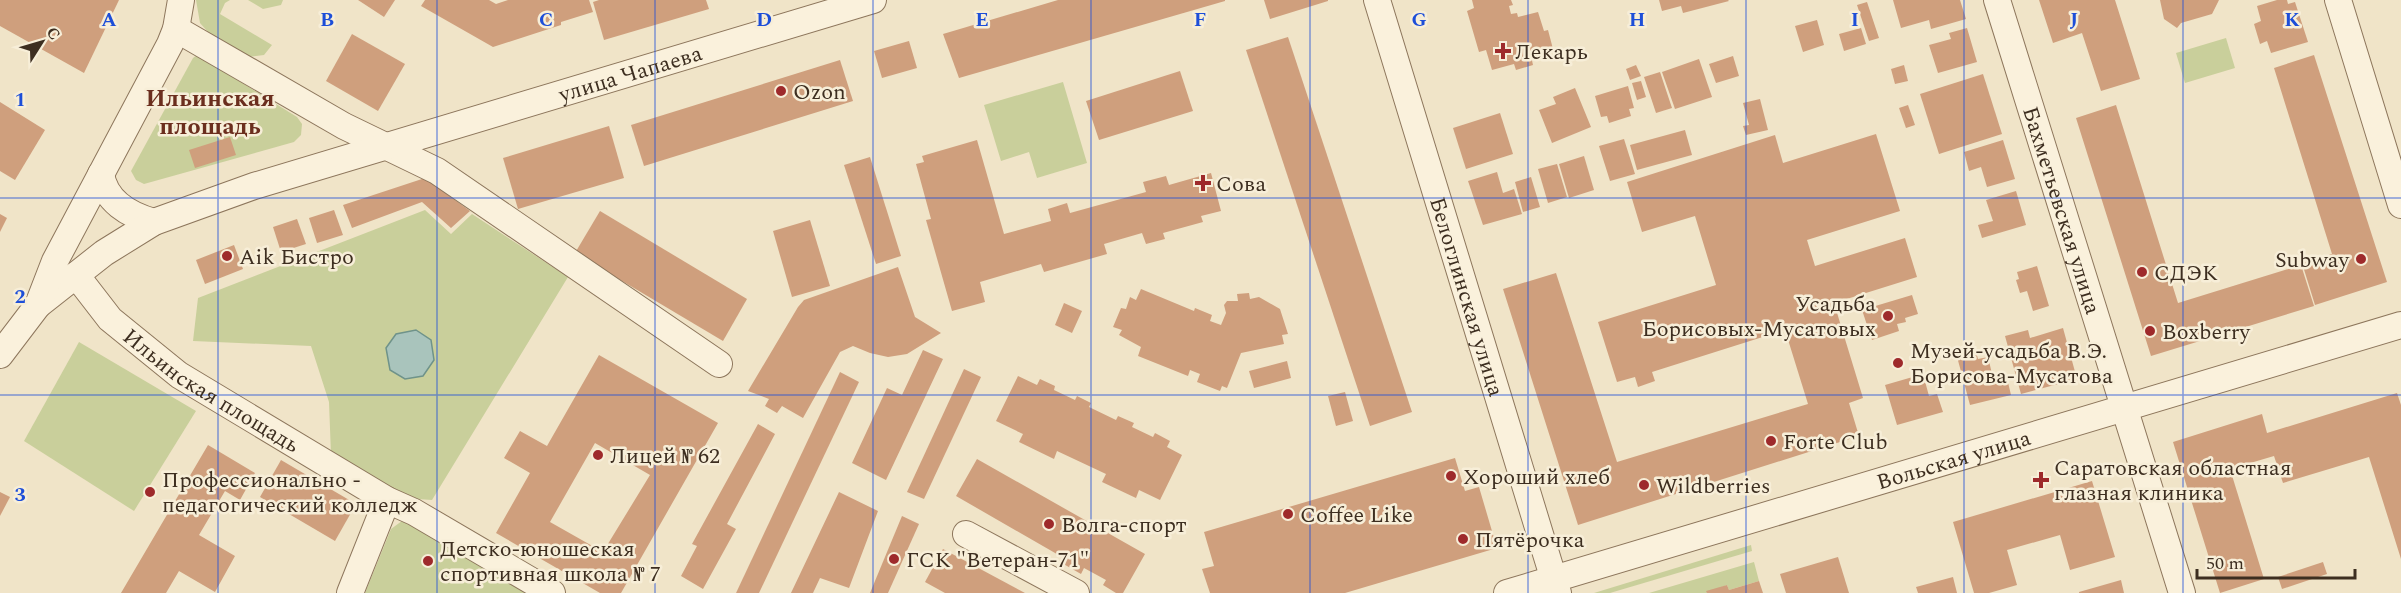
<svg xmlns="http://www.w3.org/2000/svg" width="2401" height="593" font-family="Spectral,serif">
  <rect width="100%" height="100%" fill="#f0e4c8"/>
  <g fill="#c9cf9b">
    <polygon points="196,0 230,0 225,3 220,14 272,45 264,55 248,57 208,32 200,23"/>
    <polygon points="248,0 283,0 281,5 263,9"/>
    <polygon points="2226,38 2235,68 2185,83 2176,53"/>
    <polygon points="197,55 297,117 302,124 301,135 294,142 144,184 136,180 131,171 193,58"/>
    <polygon points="1063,82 1087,163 1037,178 1029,152 1001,161 984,105"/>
    <polygon points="425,210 451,234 472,214 568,277 432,500 402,498 331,455 329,402 311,346 193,341 198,298"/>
    <polygon points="79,342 196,411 134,511 24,441"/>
    <polygon points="406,518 532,593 365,593 391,529"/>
    <polygon points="1751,545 1752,551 1610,593 1594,593"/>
    <polygon points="1754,562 1759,581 1729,590 1727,585 1707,593 1649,593"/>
  </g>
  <polygon fill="#a9c4bc" stroke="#6f938a" stroke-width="1.5" points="416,330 431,340 434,360 423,376 405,379 390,370 386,348 396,334"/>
  <g fill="#cf9f7d" fill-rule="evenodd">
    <polygon points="0,0 119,0 84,73 0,26"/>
    <polygon points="358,0 395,0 384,17"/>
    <polygon points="425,0 489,0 496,4 508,0 589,0 593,12 561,22 561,25 493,47 421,6"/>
    <polygon points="599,0 706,0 709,9 604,40 593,2"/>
    <polygon points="1058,0 1225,0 1225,1 959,78 943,34"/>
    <polygon points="1264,0 1328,0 1328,1 1270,19"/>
    <polygon points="1472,0 1511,0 1513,5 1509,6 1511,14 1517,13 1518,17 1538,12 1544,31 1548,30 1553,49 1531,56 1533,65 1516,70 1514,64 1492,70 1486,50 1479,52 1467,11 1474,8"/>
    <polygon points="1659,0 1728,0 1729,1 1683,13 1681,6 1662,11"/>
    <polygon points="1893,0 1960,0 1966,19 1931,29 1929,20 1901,28"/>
    <polygon points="2039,0 2115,0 2140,79 2101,91 2082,33 2053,43"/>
    <polygon points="2160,0 2219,0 2212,14 2181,23 2177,28 2164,19"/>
    <polygon points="2277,0 2287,0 2288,4 2295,2 2308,42 2271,53 2267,41 2260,44 2254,24 2261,21 2257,6"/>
    <polygon points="1867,2 1879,38 1869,41 1857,5"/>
    <polygon points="1817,20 1824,45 1803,52 1795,26"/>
    <polygon points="1861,28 1866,44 1844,51 1839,34"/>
    <polygon points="1967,28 1977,62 1938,73 1929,45 1951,39 1949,33"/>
    <polygon points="352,34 405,64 378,111 326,81"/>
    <polygon points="1288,37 1412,412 1370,426 1246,50"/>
    <polygon points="909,41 917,68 882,78 874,51"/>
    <polygon points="2314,55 2387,282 2315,305 2302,263 2332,254 2274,68"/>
    <polygon points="1733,56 1739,76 1716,83 1709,64"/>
    <polygon points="1699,59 1712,97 1675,109 1662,72"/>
    <polygon points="840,60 853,101 644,166 631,125"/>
    <polygon points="1636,65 1641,76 1630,80 1626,69"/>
    <polygon points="1904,65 1908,81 1895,84 1891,69"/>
    <polygon points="1180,71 1193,111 1099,140 1086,101"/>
    <polygon points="1660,72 1672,108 1656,113 1644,77"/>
    <polygon points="1983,74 2002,134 1939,154 1920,94"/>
    <polygon points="1641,81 1646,97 1637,100 1632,83"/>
    <polygon points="1628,86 1634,108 1629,109 1631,116 1609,123 1607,116 1601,117 1595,96"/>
    <polygon points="1575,88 1591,127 1552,143 1539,110 1556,104 1553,97"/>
    <polygon points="1760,99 1768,130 1746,135 1743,126 1749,125 1743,103"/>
    <polygon points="0,102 45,130 15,180 0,171"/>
    <polygon points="1908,105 1915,125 1906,128 1899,108"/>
    <polygon points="2116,105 2178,303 2301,265 2314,306 2151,356 2076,118"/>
    <polygon points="1500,113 1513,154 1466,169 1453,128"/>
    <polygon points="609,126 624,178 518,209 503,158"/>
    <polygon points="1685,130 1692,155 1637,170 1630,145"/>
    <polygon points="1876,134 1900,211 1807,240 1815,266 1905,238 1917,277 1834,303 1863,398 1849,403 1859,436 1578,525 1503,289 1556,273 1617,462 1808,404 1785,330 1652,372 1655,381 1638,387 1635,377 1617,382 1598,322 1716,285 1695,216 1642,232 1627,182 1775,135 1783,163"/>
    <polygon points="230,137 236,155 195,168 189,150"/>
    <polygon points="1624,139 1635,174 1610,181 1599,146"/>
    <polygon points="977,140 1004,234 1051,221 1048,209 1067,203 1070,213 1146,192 1143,182 1166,176 1169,185 1211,173 1221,211 1201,216 1203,222 1163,233 1165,239 1146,244 1142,233 1104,244 1107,254 1044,272 1041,264 980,282 985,302 952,311 926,220 931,219 916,164 924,162 922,156"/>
    <polygon points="2003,140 2015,179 1987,187 1981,167 1969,171 1964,152"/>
    <polygon points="1584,156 1594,190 1569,198 1559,164"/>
    <polygon points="870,157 901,256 876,264 844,165"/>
    <polygon points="1557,164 1567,197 1548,203 1538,169"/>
    <polygon points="1497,172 1503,193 1514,189 1522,214 1483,225 1468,181"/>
    <polygon points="1531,177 1540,207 1523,212 1515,182"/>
    <polygon points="425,178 470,211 451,228 422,202 352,228 343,205"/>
    <polygon points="2016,191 2026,225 1982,238 1978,225 1993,221 1986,200"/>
    <polygon points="334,210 343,235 317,243 309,218"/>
    <polygon points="600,211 747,299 723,341 575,253"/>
    <polygon points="0,214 7,218 0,232"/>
    <polygon points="297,219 306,244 281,252 273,227"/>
    <polygon points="810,220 830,286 792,297 773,231"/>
    <polygon points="234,245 243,269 205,284 196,260"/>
    <polygon points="2037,266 2049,306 2033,311 2027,291 2020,293 2016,280 2019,279 2017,272"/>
    <polygon points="898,267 915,317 941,333 907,354 888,357 870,353 853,346 840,352 803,418 782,406 777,413 765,406 769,399 748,391 798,307 804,300"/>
    <polygon points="1141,289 1194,311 1195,308 1212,315 1210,321 1221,325 1226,313 1224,305 1227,301 1238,301 1237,294 1249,293 1250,299 1259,297 1280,309 1288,334 1282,335 1284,344 1241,353 1227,388 1222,386 1220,391 1197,382 1200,374 1190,370 1188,376 1138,356 1141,347 1119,335 1122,330 1113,327 1121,308 1126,309 1130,297 1136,300"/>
    <polygon points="1912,295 1918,314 1905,318 1906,322 1897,324 1899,331 1872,340 1862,310"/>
    <polygon points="1064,303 1082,311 1072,333 1055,325"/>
    <polygon points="2063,328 2077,379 2021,394 2005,336 2028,330 2030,338"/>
    <polygon points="1975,348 1978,359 1988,357 1993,378 2006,374 2011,395 1970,405 1956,353"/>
    <polygon points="923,350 943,359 886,480 852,463 887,388 902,395"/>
    <path d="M599 355 718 423 621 593H600L496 533 530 473 504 458 520 431 547 446ZM595 443 650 475 603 552 550 522Z"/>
    <polygon points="1287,361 1291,378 1254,388 1249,371"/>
    <polygon points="964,369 981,377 924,499 907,492"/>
    <polygon points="840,372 859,382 759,593 736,593"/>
    <polygon points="1923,374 1929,396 1937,394 1943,412 1897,425 1885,385"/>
    <polygon points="1018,376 1037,385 1040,379 1055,386 1054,390 1075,400 1077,396 1091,403 1089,407 1116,420 1118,416 1134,423 1132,427 1153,437 1155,433 1170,441 1167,447 1182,455 1160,500 1139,490 1136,498 1102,482 1106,474 1057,451 1054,459 1019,442 1023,434 996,421"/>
    <polygon points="1345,392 1353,421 1336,426 1328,396"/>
    <polygon points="2397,393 2401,405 2401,559 2369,457 2283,483 2274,456 2230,469 2264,579 2220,593 2173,442 2262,414 2267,433"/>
    <polygon points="758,424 775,434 727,524 736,529 703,589 681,576 697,546 692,544"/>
    <polygon points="208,445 255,473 240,500 225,491 199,535 235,556 215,592 179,571 166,593 121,593"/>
    <polygon points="1455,458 1465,491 1479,487 1497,548 1345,593 1210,593 1202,569 1214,566 1204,532"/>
    <polygon points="977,459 1145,554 1123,593 1116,593 1103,585 1106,580 1084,568 1081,574 1060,562 1062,557 956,496"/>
    <polygon points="281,460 356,504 335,541 260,497"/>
    <polygon points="2092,481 2115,557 2070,570 2060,535 2007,550 2017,585 1989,593 1974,593 1953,522"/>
    <polygon points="0,492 10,497 0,516"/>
    <polygon points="839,492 878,511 849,588 820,578 813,593 791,593"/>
    <polygon points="902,516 919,524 888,593 870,593"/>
    <polygon points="943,549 1025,593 945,593 925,582"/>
    <polygon points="1838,557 1849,593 1786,593 1780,574"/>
    <polygon points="2323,562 2327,574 2282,589 2278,577"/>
    <polygon points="1953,577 1957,593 1918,593 1916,587"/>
    <polygon points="2121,580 2124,593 2079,593 2079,592"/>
    <polygon points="1759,581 1763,593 1707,593 1706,591 1727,585 1729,590"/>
  </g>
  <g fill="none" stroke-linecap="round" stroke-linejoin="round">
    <g stroke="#8d765c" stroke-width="28">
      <g id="minor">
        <path id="s1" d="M1377 0 1558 593"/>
        <path id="s2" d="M1997 0 2182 593"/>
        <polyline points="2338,0 2401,205"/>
        <polyline points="176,29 344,126 437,171 719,364"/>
        <path d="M101 174C105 201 129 215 154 222"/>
        <path id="s3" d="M76 275 110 319 179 375 387 500 414 512 552 593"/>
        <path id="s4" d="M38 305 104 253 154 222 254 186 873 0"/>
        <polyline points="0,355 38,305 55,261 170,44 176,29 181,0"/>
        <polyline points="966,534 1076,593"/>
        <polyline points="350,593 387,500"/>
        <path id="s5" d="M1507 593 2401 325"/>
      </g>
    </g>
    <use href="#minor" stroke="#faf1dc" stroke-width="26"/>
  </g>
  <path fill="none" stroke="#1d4ed8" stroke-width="1.5" stroke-opacity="0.55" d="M218 0V593M437 0V593M655 0V593M873 0V593M1091 0V593M1310 0V593M1528 0V593M1746 0V593M1964 0V593M2183 0V593M0 198H2401M0 395H2401"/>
  <g fill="#9e2a2b" stroke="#f7eed8" stroke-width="2">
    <path d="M1500 42h6v6h6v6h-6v6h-6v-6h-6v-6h6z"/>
    <circle cx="781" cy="91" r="6"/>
    <path d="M1200 174h6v6h6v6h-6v6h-6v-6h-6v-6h6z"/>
    <circle cx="227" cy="256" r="6"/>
    <circle cx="2361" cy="259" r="6"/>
    <circle cx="2142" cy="272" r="6"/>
    <circle cx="1888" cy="316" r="6"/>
    <circle cx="2150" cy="331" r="6"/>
    <circle cx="1898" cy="363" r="6"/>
    <circle cx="1771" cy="441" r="6"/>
    <circle cx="598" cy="455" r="6"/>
    <circle cx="1451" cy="476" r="6"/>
    <path d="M2038 471h6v6h6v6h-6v6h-6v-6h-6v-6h6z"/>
    <circle cx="1644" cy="485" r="6"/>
    <circle cx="150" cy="492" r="6"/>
    <circle cx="1288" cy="514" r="6"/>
    <circle cx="1049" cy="524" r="6"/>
    <circle cx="1463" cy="539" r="6"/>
    <circle cx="894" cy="559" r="6"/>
    <circle cx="428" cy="561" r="6"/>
  </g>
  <g text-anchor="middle" stroke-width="5" stroke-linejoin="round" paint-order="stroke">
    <g font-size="22" fill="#3d2e20" stroke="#f7eed8" text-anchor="start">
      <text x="1515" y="59">Лекарь</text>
      <text x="793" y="99">Ozon</text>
      <text x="1216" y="191">Сова</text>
      <text x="239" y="264">Aik Бистро</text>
      <text x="2349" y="267" text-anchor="end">Subway</text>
      <text x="2154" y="280">СДЭК</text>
      <text x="1876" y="311" text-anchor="end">Усадьба<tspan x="1876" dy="25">Борисовых-Мусатовых</tspan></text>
      <text x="2162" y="339">Boxberry</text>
      <text x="1910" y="358">Музей-усадьба В.Э.<tspan x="1910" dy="25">Борисова-Мусатова</tspan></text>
      <text x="1783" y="449">Forte Club</text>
      <text x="610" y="463">Лицей № 62</text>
      <text x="2054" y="475">Саратовская областная<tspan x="2054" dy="25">глазная клиника</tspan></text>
      <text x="1463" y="484">Хороший хлеб</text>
      <text x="162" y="487">Профессионально -<tspan x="162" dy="25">педагогический колледж</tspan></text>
      <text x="1656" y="493">Wildberries</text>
      <text x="1300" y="522">Coffee Like</text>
      <text x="1061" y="532">Волга-спорт</text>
      <text x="1475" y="547">Пятёрочка</text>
      <text x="440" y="556">Детско-юношеская<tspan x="440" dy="25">спортивная школа № 7</tspan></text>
      <text x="906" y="567">ГСК "Ветеран-71"</text>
    </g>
    <g font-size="22" fill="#3d2e20" stroke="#f7eed8">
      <text dy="8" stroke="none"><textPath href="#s4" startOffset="642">улица Чапаева</textPath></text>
      <text dy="8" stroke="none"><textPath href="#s2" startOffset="220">Бахметьевская улица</textPath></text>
      <text dy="8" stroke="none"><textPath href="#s1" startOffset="310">Белоглинская улица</textPath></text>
      <text dy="8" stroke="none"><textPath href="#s3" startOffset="180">Ильинская площадь</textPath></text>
      <text dy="8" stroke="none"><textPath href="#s5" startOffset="466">Вольская улица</textPath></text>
    </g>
    <g font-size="24" font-weight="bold" fill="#6b2e1e" stroke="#f7eed8">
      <text x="210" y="106">Ильинская<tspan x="210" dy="28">площадь</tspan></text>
    </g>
  </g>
  <g font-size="20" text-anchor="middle" font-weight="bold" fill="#1d4ed8" stroke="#f7eed8" stroke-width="5" stroke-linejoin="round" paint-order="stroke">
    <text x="109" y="26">A</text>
    <text x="327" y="26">B</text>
    <text x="546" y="26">C</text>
    <text x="764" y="26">D</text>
    <text x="982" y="26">E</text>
    <text x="1200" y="26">F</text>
    <text x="1419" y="26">G</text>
    <text x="1637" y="26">H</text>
    <text x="1855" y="26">I</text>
    <text x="2074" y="26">J</text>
    <text x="2292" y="26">K</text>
    <text x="20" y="106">1</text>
    <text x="20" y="303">2</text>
    <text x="20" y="501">3</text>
  </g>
  <g transform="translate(42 42) rotate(53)" stroke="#f7eed8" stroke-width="4.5" paint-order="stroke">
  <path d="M0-4.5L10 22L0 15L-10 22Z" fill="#3d2e20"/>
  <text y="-9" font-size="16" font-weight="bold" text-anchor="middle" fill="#3d2e20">С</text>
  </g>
  <path d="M2197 569v9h158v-9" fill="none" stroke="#3d2e20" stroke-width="3"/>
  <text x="2206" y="569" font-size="18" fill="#3d2e20" stroke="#f7eed8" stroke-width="4.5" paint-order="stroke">50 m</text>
</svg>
